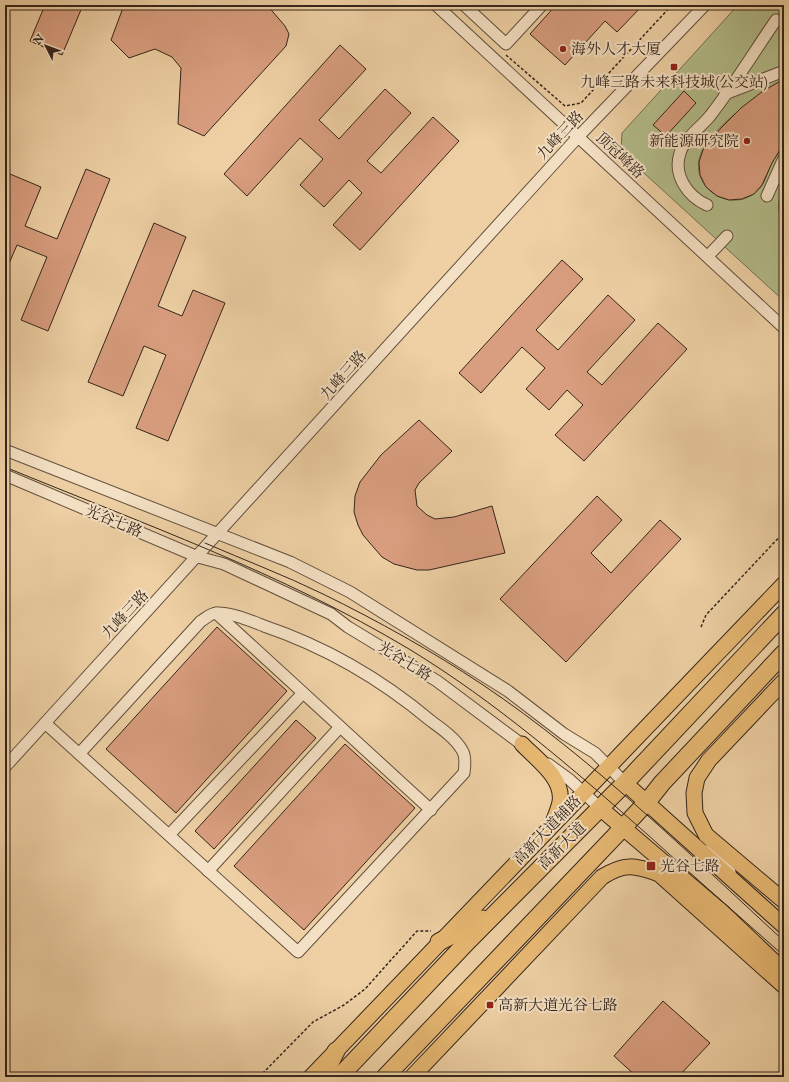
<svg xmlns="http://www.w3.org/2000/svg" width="789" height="1082" font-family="'IM FELL English','Noto Serif SC',serif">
  <rect width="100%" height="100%" fill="#eed0a4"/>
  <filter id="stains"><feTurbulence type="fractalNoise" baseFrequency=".005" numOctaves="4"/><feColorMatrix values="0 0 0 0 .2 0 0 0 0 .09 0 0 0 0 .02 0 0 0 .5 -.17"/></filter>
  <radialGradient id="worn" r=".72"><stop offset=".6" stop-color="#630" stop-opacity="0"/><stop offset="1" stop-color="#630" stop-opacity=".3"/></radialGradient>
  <path fill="#b3bc8a" stroke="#737052" d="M738 5H784V79C761 92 708 130 700 156 690 188 730 214 756 192 765 185 767 174 771 164 775 156 780 150 784 143 784 156 787 172 784 184 780 198 774 207 784 221V301L621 152 622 133Z"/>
  <g fill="#d99e7f" stroke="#33251b">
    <polygon points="45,5 83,5 62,55 30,41"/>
    <polygon points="124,5 267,5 285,26 289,34 286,46 204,136 178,124 181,68 172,57 155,49 129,58 111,40"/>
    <polygon points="556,5 643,5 617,32 605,21 565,65 530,34"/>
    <polygon points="340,45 366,69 319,120 339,139 385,89 411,113 367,161 381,173 433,117 459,141 360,250 333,225 362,193 349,180 324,207 300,185 323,159 300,138 247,196 224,174"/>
    <polygon points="784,79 784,143 772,163 762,185 754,194 742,199 729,200 717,196 706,187 700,175 699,162 703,150 721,128 741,108 763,91"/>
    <polygon points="684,91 696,103 666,136 653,125"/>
    <polygon points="86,169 110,179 48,331 21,320 47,257 17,245 5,273 5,188 10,174 41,187 25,226 57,239"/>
    <polygon points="154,223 186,237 158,306 182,316 193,290 225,303 168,441 136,428 166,355 144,346 123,396 88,382"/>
    <polygon points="562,260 583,279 536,330 558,350 608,295 635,320 587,372 602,385 658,323 687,349 584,461 555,435 583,405 567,390 549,410 526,389 545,368 522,347 481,393 459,373"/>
    <polygon points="419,420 452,451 419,483 415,490 417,506 427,515 435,519 454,517 492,506 505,553 429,570 417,570 394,564 382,557 363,535 358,525 354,512 355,496 360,482 381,455"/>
    <polygon points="597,496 622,520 591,553 611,573 660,520 681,539 566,662 500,599"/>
    <polygon points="217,627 287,691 176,813 106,749"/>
    <polygon points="296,720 316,738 214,849 195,831"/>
    <polygon points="345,744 415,808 304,930 234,866"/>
    <polygon points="663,1001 710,1043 678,1077 637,1077 614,1056"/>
  </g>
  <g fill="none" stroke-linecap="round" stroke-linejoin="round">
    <g stroke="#62503d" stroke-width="13">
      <g id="minor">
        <polyline points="436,5 784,328"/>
        <polyline points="464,5 506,44 542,5"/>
        <polyline points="725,94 784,71"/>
        <polyline points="767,196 784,158"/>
        <path d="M707 205C687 196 673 175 680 153 684 139 701 127 710 116 734 85 754 52 776 20"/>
        <polyline points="708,256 727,236"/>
        <polyline points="5,450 290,562 350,592 508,691 564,734 595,753 625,783"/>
        <polyline points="5,475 198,557 224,564 331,614 348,627 437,681 528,749"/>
        <polyline points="216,613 431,810"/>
        <path d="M45 723 298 952 464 773C465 766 466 756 462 750 455 738 442 729 431 721 381 679 326 647 264 626 249 620 233 613 217 613 211 613 206 618 201 621L79 754"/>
        <polyline points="548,764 570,780 600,808"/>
        <polyline points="5,767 578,137 705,5"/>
        <polyline points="169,835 303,693"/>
        <polyline points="711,843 730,872"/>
        <polyline points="208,871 340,727"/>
      </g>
    </g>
    <g stroke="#33251b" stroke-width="17">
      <g id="major">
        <polyline points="784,681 709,760 697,778 694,793 695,813 706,835 784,901"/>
        <path d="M522 744C536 759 564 778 560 802 559 808 556 814 554 820"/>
        <polyline points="625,783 784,926"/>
        <polyline points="600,808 722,912 784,971"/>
        <polyline points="311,1077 784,584"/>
        <path d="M412 1077 602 877C624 863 635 865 659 874L784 986"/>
      </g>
    </g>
    <g stroke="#33251b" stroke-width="19">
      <g id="highway">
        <polyline points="439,942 483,919"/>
        <polyline points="323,1077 336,1051"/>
        <polyline points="339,1077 469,940 625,783 784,614"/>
        <polyline points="385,1077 615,836 647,802 662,783 784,653"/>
      </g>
    </g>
    <g stroke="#33251b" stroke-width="1.5" stroke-dasharray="3 2" stroke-linecap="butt">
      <polyline points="506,55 565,106 581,103 672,5"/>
      <polyline points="701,627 706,615 784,532"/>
      <polyline points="259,1077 313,1022 344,1005 365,989 417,931 431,931"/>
    </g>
    <use href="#minor" stroke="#f4e0c4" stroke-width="11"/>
    <use href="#major" stroke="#e7b872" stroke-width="15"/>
    <use href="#highway" stroke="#e7b872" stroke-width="17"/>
    <g stroke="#33251b" stroke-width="1">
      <path d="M5 467C141 523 282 573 409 649 496 702 572 768 648 835 693 876 739 916 784 956"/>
      <path d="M205 543C244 560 284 575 323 594 378 621 432 651 483 685 593 759 687 852 784 941"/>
    </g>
  </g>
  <g fill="#8f2418" stroke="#f4e0c4" stroke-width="1.5">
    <circle cx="563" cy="49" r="4"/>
    <rect x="670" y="63" width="8" height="8" rx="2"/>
    <circle cx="747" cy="141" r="4"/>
    <rect x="646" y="861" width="10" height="10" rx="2"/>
    <rect x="486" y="1001" width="8" height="8" rx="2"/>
  </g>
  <g text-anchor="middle" stroke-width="4" stroke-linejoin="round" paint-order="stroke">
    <g font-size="15" fill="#33251b" stroke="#f4e0c4" text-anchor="start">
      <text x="571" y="54">海外人才大厦</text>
      <text x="674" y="87" text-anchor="middle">九峰三路未来科技城(公交站)</text>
      <text x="739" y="146" text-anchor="end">新能源研究院</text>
      <text x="660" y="871">光谷七路</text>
      <text x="498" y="1010">高新大道光谷七路</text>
    </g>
    <g font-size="15" fill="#33251b" stroke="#f4e0c4">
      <text transform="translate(560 135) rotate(-47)" y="5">九峰三路</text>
      <text transform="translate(620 155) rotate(43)" y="5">顶冠峰路</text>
      <text transform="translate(343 375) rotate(-48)" y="5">九峰三路</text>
      <text transform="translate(114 521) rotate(23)" y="5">光谷七路</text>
      <text transform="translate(125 614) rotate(-47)" y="5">九峰三路</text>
      <text transform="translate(405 661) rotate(32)" y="5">光谷七路</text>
      <text transform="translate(547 830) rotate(-46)" y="5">高新大道辅路</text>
      <text transform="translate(562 846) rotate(-45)" y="5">高新大道</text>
    </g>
  </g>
  <rect width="789" height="1082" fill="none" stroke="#eed0a4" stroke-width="20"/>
  <rect x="6" y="6" width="777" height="1070" fill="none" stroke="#33251b" stroke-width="2"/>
  <rect x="10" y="10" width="769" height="1062" fill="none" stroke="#33251b"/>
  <g transform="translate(46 46) rotate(312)" stroke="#f4e0c4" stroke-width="3" paint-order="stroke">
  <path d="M0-3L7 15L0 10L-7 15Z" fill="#33251b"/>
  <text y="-6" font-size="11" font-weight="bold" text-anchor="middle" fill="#33251b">N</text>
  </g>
  <rect width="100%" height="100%" filter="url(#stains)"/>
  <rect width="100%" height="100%" fill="url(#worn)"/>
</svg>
